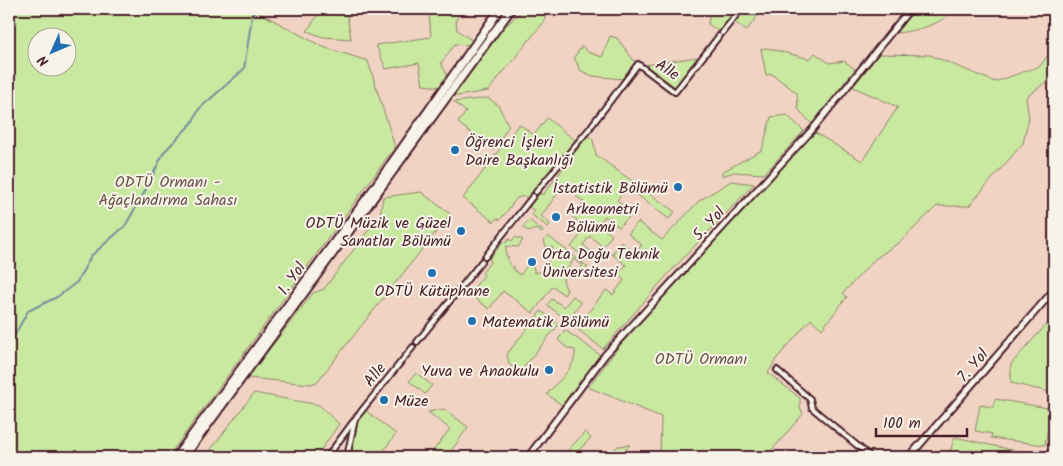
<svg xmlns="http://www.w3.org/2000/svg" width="1063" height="466" font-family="Kalam,sans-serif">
  <rect width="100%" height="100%" fill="#f3e0d2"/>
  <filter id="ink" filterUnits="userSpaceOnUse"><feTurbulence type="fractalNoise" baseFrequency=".02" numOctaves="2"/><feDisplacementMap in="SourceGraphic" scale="10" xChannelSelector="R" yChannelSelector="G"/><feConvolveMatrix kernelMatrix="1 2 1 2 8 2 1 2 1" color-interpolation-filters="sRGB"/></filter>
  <g filter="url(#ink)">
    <path fill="#f0d3c3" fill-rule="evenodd" d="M9 9H1054V457H9ZM38 38H68V68H38Z"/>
    <g fill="#cae9a0" stroke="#8a8466" fill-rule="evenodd">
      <path d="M9 9H260L258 12 323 47 368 61 395 147 168 457H9ZM38 38H68V68H38Z"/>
      <polygon points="322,9 346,9 351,39 323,37 307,31"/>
      <polygon points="440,9 462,9 456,20 457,30 473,41 471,45 455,44 441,63 448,77 441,87 423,85 419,63 386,69 376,45 431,37 429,13"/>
      <polygon points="524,9 548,9 543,23 488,91 451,97 499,32"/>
      <polygon points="715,9 737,9 719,32 708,24 709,17"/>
      <polygon points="744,9 762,10 746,31 734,21"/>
      <path d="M915 9H955C941 25 916 31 896 33Z"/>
      <polygon points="610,36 617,38 635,62 623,79 592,76 580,70 574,57 582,46 588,52 602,57"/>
      <polygon points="1054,47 1054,76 1026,97 1029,118 1023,143 969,206 937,206 900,242 875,259 843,293 847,297 822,329 811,319 777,358 768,373 800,398 800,407 803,414 766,457 660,457 661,417 588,387 620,345 814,132 862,161 898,107 853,87 879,54 930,55 995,82 1040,66"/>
      <polygon points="767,48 810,59 815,53 829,63 844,61 855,69 812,124 798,109 797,93 772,74 766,75 761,49"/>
      <polygon points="697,57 675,87 645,65"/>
      <polygon points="488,98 498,105 509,126 493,150 458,123 466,112 454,102"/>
      <polygon points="787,115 804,131 764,174 734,172 722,176 722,172 762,150 771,117"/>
      <polygon points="547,118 576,141 528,199 524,196 517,198 500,220 497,218 494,222 463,198 519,124 534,135"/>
      <polygon points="588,135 593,140 596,155 675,212 669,219 627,187 617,200 632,214 619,227 605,216 599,225 612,235 603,247 590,236 583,245 596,256 591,262 571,247 586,228 573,217 584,202 576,196 578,194 563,186 541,216 550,224 548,227 532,215 535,211 529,207 540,193 543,195"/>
      <polygon points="731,181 754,184 669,273 603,349 576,328 606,290 613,295 624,280 618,275 626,265 612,254 621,242 635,253 642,245 628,234 638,222 662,240 699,201"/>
      <polygon points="421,192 450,214 317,382 311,384 247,378 313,293 324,289 380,215 383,197"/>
      <polygon points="529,220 543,231 542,233 536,229 529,232 523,227"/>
      <polygon points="548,236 588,267 582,271 580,269 583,265 573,259 570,266 564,271 563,281 567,291 564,295 553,286 533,313 503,291 489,309 469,294 484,275 482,273 491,261 489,259 504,241 506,243 509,239 512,241 515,237 523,240 518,247 506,246 506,256 509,257 507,259 511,267 515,267 513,269 520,275 527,266 534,268 534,273 543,271 550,265 548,263 554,255 552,247 546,247 544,241"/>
      <polygon points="573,296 581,303 567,320 547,305 552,299 564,307"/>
      <polygon points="541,311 559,324 519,373 509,364 507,354"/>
      <polygon points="1054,316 1054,393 1011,383 1011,364"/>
      <path d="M565 330 600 355 563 406 547 394C557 382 577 367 575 350L567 348 558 340Z"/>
      <polygon points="416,373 432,385 425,394 409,381"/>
      <polygon points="254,393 319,405 339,424 316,457 205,457"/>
      <polygon points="995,399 1054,409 1054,416 1050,416 1045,445 991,438 992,434 975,431 980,405 993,407"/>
      <polygon points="444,409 468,427 447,457 439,457 432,452 450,429 428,412"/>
      <polygon points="366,411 396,434 379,457 351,457 358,421"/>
      <polygon points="585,432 591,438 572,457 562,457"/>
      <polygon points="955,437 1043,457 948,457"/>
      <polygon points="630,445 619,457 608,457 618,446"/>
    </g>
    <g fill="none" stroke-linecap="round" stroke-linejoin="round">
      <polyline stroke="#73929e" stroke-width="2" points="9,345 28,311 57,297 77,282 91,256 125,226 143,195 164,152 192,123 199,109 244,69 252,16 255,9"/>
      <g stroke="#4a1f2b" stroke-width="8">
        <g id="pedestrian">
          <polyline points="722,33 741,9"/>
          <polyline points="695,67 719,36"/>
          <polyline points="592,125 638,64 675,92 693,69"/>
          <polyline points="536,192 590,128"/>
          <polyline points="485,257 533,196"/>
          <polyline points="417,342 482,261"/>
          <polyline points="777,370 810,399 812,408 871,457"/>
          <polyline points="327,457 353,422"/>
          <polyline points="347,457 355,419 413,347"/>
        </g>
      </g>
      <g stroke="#4a1f2b" stroke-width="9">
        <g id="minor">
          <polyline points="528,457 605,355 812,130 910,9"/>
          <polyline points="909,457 1054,290"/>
        </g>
      </g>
      <g stroke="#4a1f2b" stroke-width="11">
        <g id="secondary">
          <polyline points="176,457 370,194 500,9"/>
          <polyline points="184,457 511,9"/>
        </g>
      </g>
      <use href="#pedestrian" stroke="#f7f3e8" stroke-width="4"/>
      <use href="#minor" stroke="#f7f3e8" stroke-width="5"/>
      <use href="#secondary" stroke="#f7f3e8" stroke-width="7"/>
    </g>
  </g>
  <g fill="#1f6fb2" stroke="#f7f3e8" stroke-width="2">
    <circle cx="455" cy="150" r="5"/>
    <circle cx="678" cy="187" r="5"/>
    <circle cx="556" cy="217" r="5"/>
    <circle cx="461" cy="231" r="5"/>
    <circle cx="532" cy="262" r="5"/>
    <circle cx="432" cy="273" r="5"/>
    <circle cx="472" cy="321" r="5"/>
    <circle cx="549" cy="370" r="5"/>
    <circle cx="384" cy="400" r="5"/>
  </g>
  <g text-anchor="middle" stroke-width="4" stroke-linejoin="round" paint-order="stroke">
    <g font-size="16" fill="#4a1f2b" stroke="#f7f3e8">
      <text transform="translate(668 69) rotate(33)" y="6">Alle</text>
      <text transform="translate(708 223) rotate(-47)" y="6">5. Yol</text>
      <text transform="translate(291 278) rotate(-54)" y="6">1. Yol</text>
      <text transform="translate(972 365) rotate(-49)" y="6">7. Yol</text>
      <text transform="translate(374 374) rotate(-51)" y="6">Alle</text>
    </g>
    <g font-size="16" fill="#4a1f2b" stroke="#f7f3e8" text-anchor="start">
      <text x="465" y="147">Öğrenci İşleri<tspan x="465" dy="18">Daire Başkanlığı</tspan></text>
      <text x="668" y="193" text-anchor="end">İstatistik Bölümü</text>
      <text x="566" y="214">Arkeometri<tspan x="566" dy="18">Bölümü</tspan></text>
      <text x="451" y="228" text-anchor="end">ODTÜ Müzik ve Güzel<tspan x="451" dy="18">Sanatlar Bölümü</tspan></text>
      <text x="542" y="259">Orta Doğu Teknik<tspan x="542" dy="18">Üniversitesi</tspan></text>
      <text x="432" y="296" text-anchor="middle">ODTÜ Kütüphane</text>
      <text x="482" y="327">Matematik Bölümü</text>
      <text x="539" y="376" text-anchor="end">Yuva ve Anaokulu</text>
      <text x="394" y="406">Müze</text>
    </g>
    <g font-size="16" fill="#6a5248" stroke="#f7f3e8">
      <text x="168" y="187">ODTÜ Ormanı -<tspan x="168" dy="18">Ağaçlandırma Sahası</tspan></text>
      <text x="701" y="364">ODTÜ Ormanı</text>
    </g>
  </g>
  <rect width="1063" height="466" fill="none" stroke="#f7f3e8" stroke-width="30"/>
  <rect x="15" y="15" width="1033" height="436" fill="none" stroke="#4a1f2b" stroke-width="2" filter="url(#ink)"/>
  <g transform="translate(52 52) rotate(225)"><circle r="24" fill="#f7f3e8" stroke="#b29e9c"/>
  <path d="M0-4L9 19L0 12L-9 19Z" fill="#1f6fb2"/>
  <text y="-8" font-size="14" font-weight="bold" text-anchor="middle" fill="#4a1f2b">N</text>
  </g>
  <path d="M876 428v8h91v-8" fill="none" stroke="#4a1f2b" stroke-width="2.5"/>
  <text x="883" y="428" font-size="15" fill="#4a1f2b" stroke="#f7f3e8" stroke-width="4" paint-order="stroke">100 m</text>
</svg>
